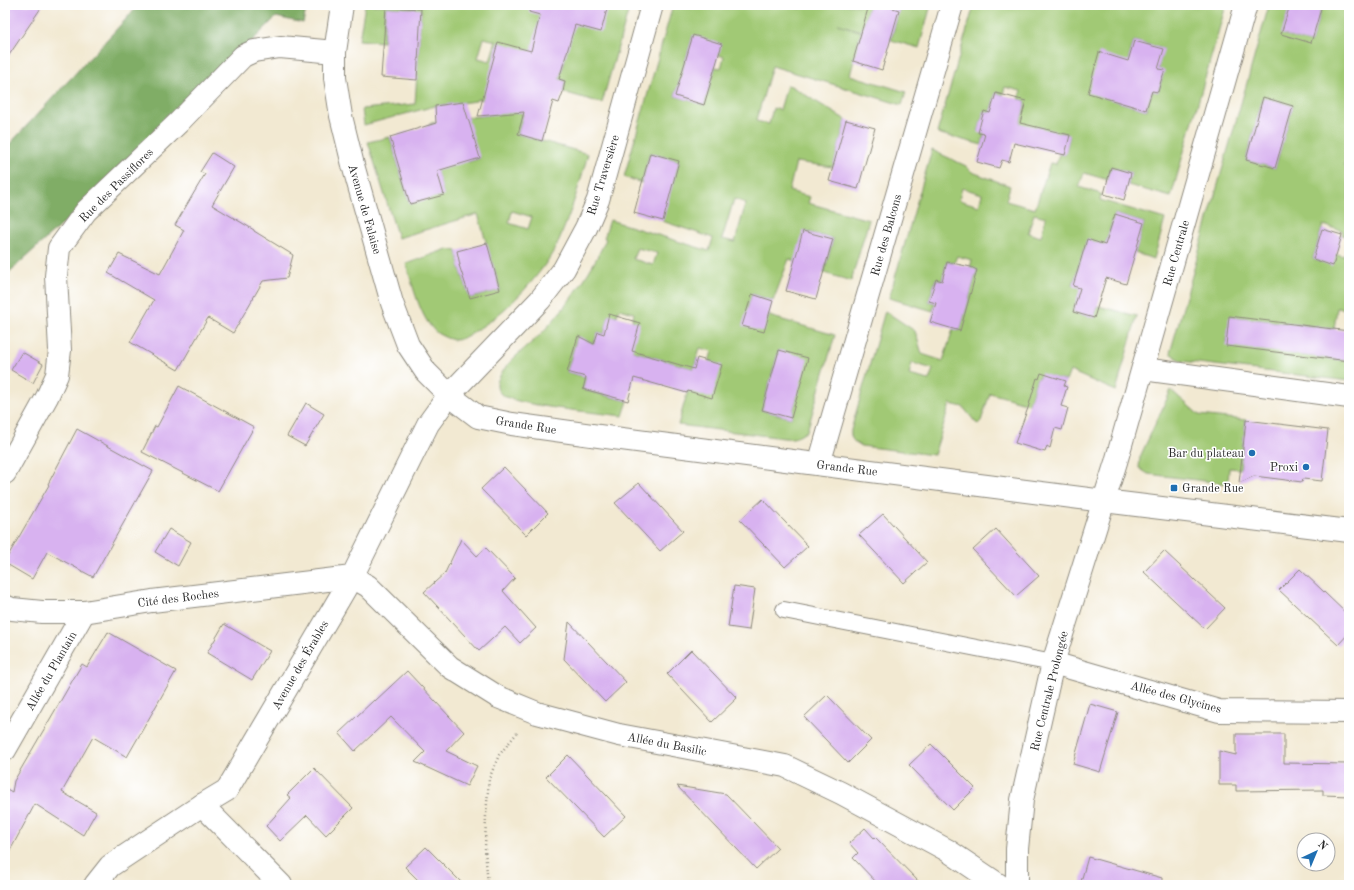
<svg xmlns="http://www.w3.org/2000/svg" width="1354" height="890" font-family="'Old Standard TT',serif">
  <rect width="100%" height="100%" fill="#fff"/>
  <filter id="ink" filterUnits="userSpaceOnUse"><feTurbulence type="fractalNoise" baseFrequency=".025" numOctaves="2"/><feDisplacementMap in="SourceGraphic" scale="8" xChannelSelector="R" yChannelSelector="G"/><feConvolveMatrix kernelMatrix="1 2 1 2 8 2 1 2 1" color-interpolation-filters="sRGB"/></filter>
  <filter id="wash" filterUnits="userSpaceOnUse"><feTurbulence type="fractalNoise" baseFrequency=".012" numOctaves="4" result="noise"/><feDisplacementMap in="SourceGraphic" scale="16" xChannelSelector="R" yChannelSelector="G"/><feGaussianBlur stdDeviation="0.9" result="paint"/><feColorMatrix in="noise" values="0 0 0 0 0 0 0 0 0 0 0 0 0 0 0 0 0 1.4 0 .05"/><feComposite in="paint" operator="in"/></filter>
  <g filter="url(#wash)">
    <rect width="100%" height="100%" fill="#f2e9d2"/>
    <g fill="#a1c974" stroke="#667a50" fill-rule="evenodd">
      <path d="M365 5H630L602 103 563 92 565 81 559 79 565 60 518 112 523 114 518 134 588 154C580 183 571 213 559 240 545 273 504 315 473 332 467 336 461 340 454 340 448 339 442 336 437 333 420 319 413 285 406 264L447 249 457 251 460 265H459L470 298 500 290 478 214 398 238 368 142 390 137 410 204 443 193 424 127 436 121 488 115 487 100 477 99 476 101 435 106 364 125 362 109 415 104 421 10 386 7 383 42 359 40ZM484 38 496 41 490 61 478 58ZM462 142 480 158 468 162ZM512 211 532 217 528 229 509 223Z"/>
      <path d="M673 5H789L801 9 802 5H869L862 31 838 24 862 32 850 75 906 92 902 105 772 66 756 121 769 124 773 108 780 110 787 85 791 86 846 120 833 167 796 162 789 191 810 197 808 203 869 220 851 281 824 273 833 239 804 231 795 261 789 259 773 301 752 294 748 308 770 314 769 316 835 335 807 431C799 437 794 439 784 438L678 425 694 369 632 351V321L634 313 619 309 617 316 609 315 604 334 598 332 594 344 577 336 567 372 586 377 583 390 628 401 623 416C601 413 514 406 501 394 496 390 496 383 499 378 506 361 528 347 541 334 568 305 590 275 606 239L604 238 610 220 709 251 713 238 662 221 679 161 650 153 642 183 624 177ZM693 36 719 55 724 57 721 68 715 67 704 105 675 96ZM734 199 746 203 735 242 722 239ZM637 248 657 253 653 265 633 259ZM700 348 712 351 709 362 694 368ZM779 350 799 388 791 418 762 410Z"/>
      <polygon points="883,5 931,5 919,48 891,40 899,10"/>
      <path d="M974 5H1226L1171 197 1128 185 1131 173 1111 167 1108 180 1084 173 1079 187 1101 194 1100 200 1165 219 1154 259 1135 253 1144 223 1115 214 1105 245 1087 240 1073 285 1081 288 1073 312 1094 318 1098 306 1137 316 1116 391 1070 371 1066 381 1041 374 1039 379 1037 378 1029 404 990 393 980 424 976 423 963 407 950 404 934 455 861 446C853 443 850 437 851 430L885 311 915 331 922 354 943 361 953 329 960 331 977 270 970 268 972 260 957 256 954 263 947 262 942 281 936 279 929 301 935 303 933 311 889 298 932 150 966 166 972 172 1010 186 1006 201 1035 209 1050 163 1056 164 1059 154 1065 155 1070 135 1058 132 1055 142 1018 132 1026 101 1019 99 1021 91 1005 87 1003 95 996 93 990 113 984 111 978 132 984 134 982 145 937 133ZM1134 41 1163 49 1158 69 1164 71 1158 92 1152 91 1146 110 1116 101ZM962 188 982 194 979 206 959 200ZM1034 214 1046 217 1041 237 1028 233ZM912 363 933 369 929 380 909 375Z"/>
      <path d="M1269 5H1290L1282 34 1311 43 1322 5H1349V149L1344 165 1349 167V237L1342 235 1343 231 1323 225 1313 259 1323 262 1336 254 1344 256 1349 240V309L1337 308 1334 329 1230 316 1226 345 1349 361V381L1181 361 1170 353ZM1263 97 1293 106 1275 168 1246 160Z"/>
      <polygon points="1171,390 1199,415 1246,420 1240,469 1229,468 1228,484 1148,474 1139,468 1140,457"/>
    </g>
    <polygon fill="#80ad66" stroke="#566c48" points="139,5 307,5 303,23 276,17 148,146 5,276 5,149"/>
    <g id="blocks">
      <g fill="#d8b2f0">
        <polygon points="5,5 43,5 5,61"/>
        <polygon points="530,5 608,5 601,32 575,25 559,79 565,81 563,92 559,103 553,101 542,141 518,134 524,112 478,116 498,42 531,51 540,15 529,12"/>
        <polygon points="869,5 883,5 899,10 882,70 853,61"/>
        <polygon points="1290,5 1322,5 1311,43 1281,34"/>
        <polygon points="386,7 421,9 417,80 381,77"/>
        <polygon points="693,35 722,44 704,105 675,96"/>
        <polygon points="1134,41 1164,49 1158,69 1165,70 1161,81 1158,92 1152,91 1146,110 1088,93 1099,52 1128,61"/>
        <polygon points="996,93 1026,101 1020,123 1070,135 1065,155 1014,143 1009,162 1002,160 999,168 977,162 985,134 978,133 981,121 984,111 990,113"/>
        <polygon points="1263,97 1293,106 1275,168 1246,160"/>
        <polygon points="463,102 480,158 437,171 444,195 410,204 390,137 436,123 435,106"/>
        <polygon points="846,120 875,128 858,189 829,181"/>
        <polygon points="212,153 234,167 212,205 254,230 254,231 293,255 287,278 263,281 233,333 208,318 178,370 130,342 154,300 108,273 119,254 160,274 184,230 175,225 205,174 200,172"/>
        <polygon points="650,153 679,161 663,221 634,213"/>
        <polygon points="1111,167 1131,173 1124,200 1104,194"/>
        <polygon points="1115,214 1144,223 1126,284 1106,278 1094,318 1073,312 1080,288 1073,286 1087,239 1105,245"/>
        <polygon points="1322,229 1342,235 1333,266 1313,259"/>
        <polygon points="803,231 833,239 816,299 786,291"/>
        <polygon points="487,243 500,290 470,298 459,265 460,265 457,251"/>
        <polygon points="947,262 971,267 977,270 960,331 930,322 936,303 929,301 936,279 942,281"/>
        <polygon points="752,294 773,301 764,332 742,326"/>
        <polygon points="609,314 640,323 632,351 694,369 697,358 722,365 712,398 688,391 687,393 634,378 628,401 583,389 586,377 567,372 578,336 594,344 598,332 604,334"/>
        <polygon points="1229,316 1349,331 1349,361 1226,346"/>
        <polygon points="779,350 808,358 791,418 762,410"/>
        <polygon points="22,352 43,364 33,383 11,370"/>
        <polygon points="1041,373 1066,381 1064,386 1067,387 1061,406 1068,408 1062,430 1055,428 1050,448 1047,446 1045,452 1015,443 1028,408 1037,378 1039,379"/>
        <polygon points="179,386 254,427 218,491 142,452 155,426 157,427"/>
        <polygon points="306,403 324,414 305,446 287,436"/>
        <polygon points="1246,420 1328,430 1322,481 1303,479 1302,482 1254,476 1239,483"/>
        <polygon points="77,429 153,471 93,577 47,552 32,579 5,563 5,561 49,485 48,484"/>
        <polygon points="504,467 548,513 526,535 481,489"/>
        <polygon points="639,483 683,531 660,551 615,503"/>
        <polygon points="763,499 808,546 785,567 740,520"/>
        <polygon points="883,514 927,562 904,583 859,535"/>
        <polygon points="169,529 191,542 178,566 155,552"/>
        <polygon points="996,529 1039,576 1016,596 973,550"/>
        <polygon points="461,539 477,556 486,548 515,578 503,591 536,628 520,643 505,627 479,651 424,592 445,573"/>
        <polygon points="1164,551 1225,608 1205,629 1144,572"/>
        <polygon points="1300,569 1349,616 1349,633 1338,645 1279,590"/>
        <polygon points="734,586 755,589 749,630 728,627"/>
        <polygon points="569,622 626,682 605,702 564,659"/>
        <polygon points="224,624 270,651 252,680 207,653"/>
        <polygon points="108,632 176,671 127,757 93,737 62,792 96,812 83,835 35,804 5,860 5,788 12,792 14,781 82,664 87,667"/>
        <polygon points="691,650 737,698 712,722 667,674"/>
        <polygon points="407,671 464,732 446,751 477,766 467,786 415,762 425,752 391,717 355,751 339,733 374,700 375,701"/>
        <polygon points="827,695 871,740 848,763 804,717"/>
        <polygon points="1090,704 1118,712 1100,772 1073,764"/>
        <polygon points="1236,734 1284,734 1284,763 1349,764 1349,796 1323,795 1323,790 1236,791 1236,785 1219,785 1219,751 1236,755"/>
        <polygon points="931,744 975,788 953,810 909,765"/>
        <polygon points="568,755 626,816 604,837 546,777"/>
        <polygon points="314,768 353,808 326,835 307,815 280,841 266,826 291,798 287,795"/>
        <polygon points="677,786 726,794 778,848 756,869"/>
        <polygon points="865,828 874,838 875,837 922,885 879,885 853,858 858,853 849,843"/>
        <polygon points="426,847 464,885 423,885 405,867"/>
        <polygon points="1088,857 1162,878 1162,885 1080,885"/>
      </g>
    </g>
  </g>
  <g filter="url(#ink)">
    <use href="#blocks" fill-opacity="0" stroke="#8e8a7e" stroke-width="1"/>
    <g fill="none" stroke-linecap="round" stroke-linejoin="round">
      <g stroke="#8e8a7e" stroke-width="18">
        <polyline id="service" points="784,610 1053,663"/>
      </g>
      <g stroke="#8e8a7e" stroke-width="24">
        <g id="minor">
          <polyline points="1143,369 1349,397"/>
          <polyline points="449,395 540,300 564,269 586,228 598,200 652,5"/>
          <polyline points="819,464 952,5"/>
          <polyline points="5,473 47,397 57,375 60,350 56,276 59,248 86,211 178,123 243,56 254,51 280,47 335,52"/>
          <polyline points="5,606 12,609 42,612 84,612 152,601 352,577 368,586 450,667 498,697 537,713 619,735 785,766 841,793 947,850 999,885"/>
          <polyline points="1053,663 1219,711 1349,712"/>
          <polyline points="5,750 84,612"/>
          <polyline points="202,805 281,885"/>
        </g>
      </g>
      <g stroke="#8e8a7e" stroke-width="24">
        <g id="tertiary">
          <polyline points="342,5 335,52 335,78 341,116 353,165 392,303 408,345 426,372 449,395 478,417 512,424 606,437 1104,501 1349,531"/>
          <polyline points="95,885 110,866 202,805 227,790 352,577 428,424 449,395"/>
          <polyline points="1017,885 1017,849 1022,800 1053,663 1116,462 1246,5"/>
        </g>
      </g>
      <polyline stroke="#8e8a7e" stroke-width="2.5" stroke-dasharray="1 3" stroke-linecap="butt" points="488,885 485,850 486,815 489,779 499,755 517,733"/>
      <use href="#service" stroke="#fff" stroke-width="16"/>
      <use href="#minor" stroke="#fff" stroke-width="22"/>
      <use href="#tertiary" stroke="#fff" stroke-width="22"/>
    </g>
  </g>
  <g fill="#1f6fb2" stroke="#fff" stroke-width="1.5">
    <circle cx="1252" cy="453" r="4"/>
    <circle cx="1306" cy="467" r="4"/>
    <rect x="1170" y="484" width="8" height="8" rx="2"/>
  </g>
  <g text-anchor="middle" stroke-width="3" stroke-linejoin="round" paint-order="stroke">
    <g font-size="12" fill="#2b2b2b" stroke="#fff">
      <text transform="translate(603 175) rotate(-73)" y="4">Rue Traversière</text>
      <text transform="translate(116 185) rotate(-45)" y="4">Rue des Passiflores</text>
      <text transform="translate(365 209) rotate(74)" y="4">Avenue de Falaise</text>
      <text transform="translate(886 235) rotate(-74)" y="4">Rue des Balcons</text>
      <text transform="translate(1176 253) rotate(-74)" y="4">Rue Centrale</text>
      <text transform="translate(526 425) rotate(9)" y="4">Grande Rue</text>
      <text transform="translate(847 468) rotate(7)" y="4">Grande Rue</text>
      <text transform="translate(178 598) rotate(-7)" y="4">Cité des Roches</text>
      <text transform="translate(300 665) rotate(-60)" y="4">Avenue des Érables</text>
      <text transform="translate(51 671) rotate(-60)" y="4">Allée du Plantain</text>
      <text transform="translate(1049 691) rotate(-76)" y="4">Rue Centrale Prolongée</text>
      <text transform="translate(1176 697) rotate(15)" y="4">Allée des Glycines</text>
      <text transform="translate(667 744) rotate(11)" y="4">Allée du Basilic</text>
    </g>
    <g font-size="12" fill="#2b2b2b" stroke="#fff" text-anchor="end">
      <text x="1244" y="457">Bar du plateau</text>
      <text x="1298" y="471">Proxi</text>
      <text x="1182" y="492" text-anchor="start">Grande Rue</text>
    </g>
  </g>
  <rect width="1354" height="890" fill="none" stroke="#fff" stroke-width="20"/>
  <g transform="translate(1316 852) rotate(44)"><circle r="19" fill="#ffffff" stroke="#aaaaaa"/>
  <path d="M0-3L7 15L0 10L-7 15Z" fill="#1f6fb2"/>
  <text y="-6" font-size="11" font-weight="bold" text-anchor="middle" fill="#2b2b2b">N</text>
  </g>
</svg>
